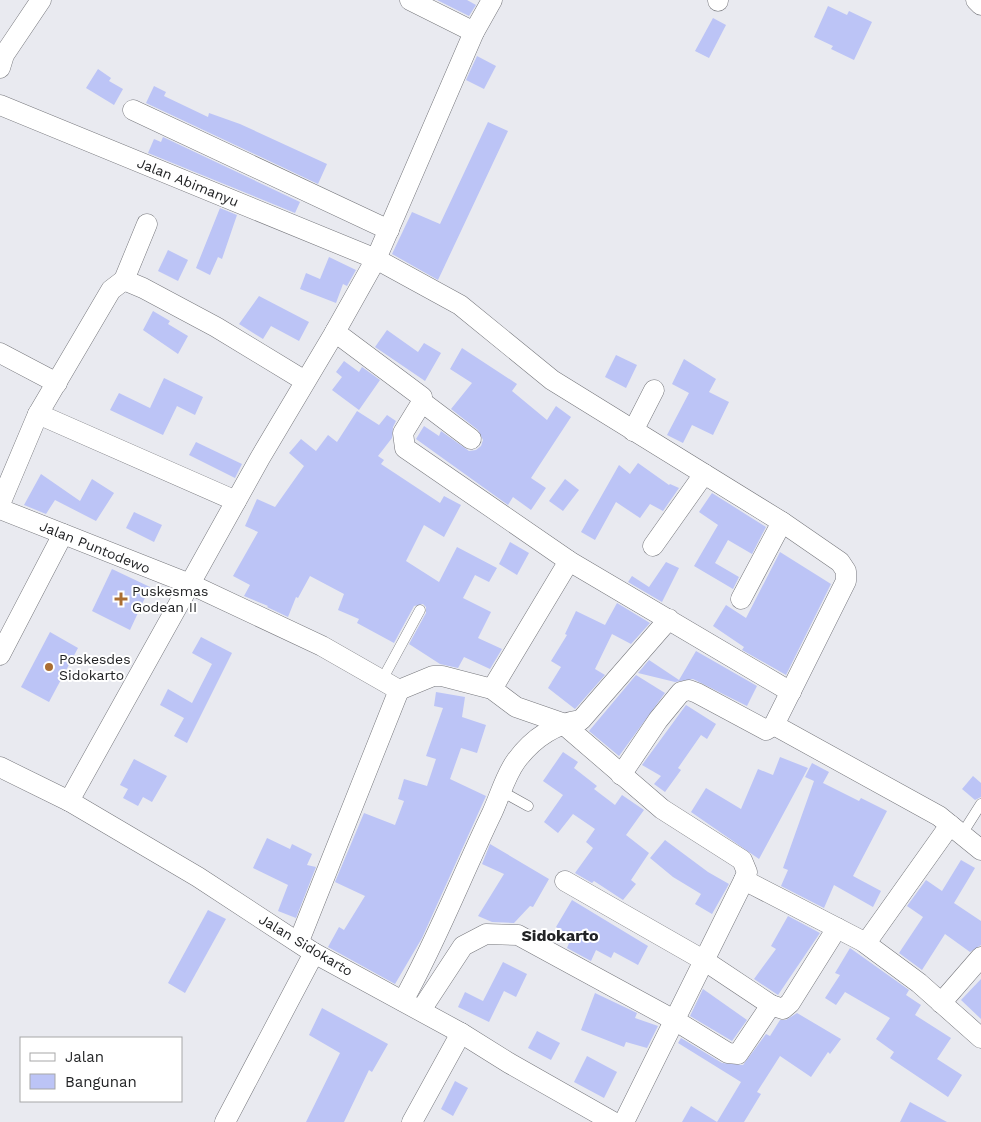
<svg xmlns="http://www.w3.org/2000/svg" width="981" height="1122" font-family="'Work Sans',sans-serif">
  <rect width="100%" height="100%" fill="#e9eaf0"/>
  <g fill="#bcc4f6">
    <polygon points="437,0 467,0 476,5 469,16"/>
    <polygon points="828,6 847,15 849,11 872,22 854,60 831,49 833,46 814,37"/>
    <polygon points="713,18 726,25 709,58 695,51"/>
    <polygon points="477,56 496,66 484,89 466,80"/>
    <polygon points="98,69 111,78 109,81 123,89 114,105 86,88"/>
    <polygon points="154,86 166,92 164,96 208,117 209,113 240,124 327,164 318,184 146,103"/>
    <polygon points="488,122 508,131 438,280 392,254 412,212 440,224"/>
    <polygon points="163,137 300,202 295,213 148,153 154,139 161,142"/>
    <polygon points="220,208 237,215 222,259 218,257 210,275 196,268"/>
    <polygon points="168,250 188,260 178,281 158,271"/>
    <polygon points="329,257 356,270 347,286 343,284 336,303 300,289 306,273 320,279"/>
    <polygon points="259,296 309,322 299,341 271,326 263,339 239,324"/>
    <polygon points="153,311 170,321 168,324 188,336 178,354 143,330"/>
    <polygon points="387,330 418,352 424,343 441,353 425,381 375,347"/>
    <polygon points="462,348 517,384 512,391 547,420 556,406 571,417 531,478 546,488 531,510 513,497 508,505 416,439 424,426 439,436 441,431 469,451 476,450 481,446 483,440 478,430 451,409 472,383 450,369"/>
    <polygon points="616,355 637,365 626,388 605,377"/>
    <polygon points="684,359 716,379 709,392 729,402 713,435 692,425 683,443 667,435 689,393 672,384"/>
    <polygon points="344,361 359,372 362,367 380,380 359,410 332,390 342,377 336,372"/>
    <polygon points="164,378 203,397 195,415 177,406 163,435 110,410 119,393 150,408"/>
    <polygon points="357,411 379,425 387,415 396,421 393,427 392,438 378,456 384,460 381,464 440,503 444,496 461,505 444,537 424,525 406,561 439,582 457,547 497,568 489,582 475,575 463,598 491,612 478,638 502,649 490,669 464,657 458,668 440,664 409,644 426,613 426,607 423,604 414,606 394,643 357,623 359,619 338,610 344,594 310,576 298,598 296,597 288,617 267,607 268,606 244,596 250,585 233,576 258,532 245,526 257,499 275,507 304,466 289,453 301,439 316,451 328,435 337,442"/>
    <polygon points="196,442 242,464 235,478 189,455"/>
    <polygon points="638,463 669,485 670,484 679,488 663,511 650,504 640,518 616,502 595,540 581,532 619,465 630,474"/>
    <polygon points="41,474 80,501 92,479 114,493 96,521 55,500 46,514 24,505"/>
    <polygon points="565,479 579,490 563,511 549,501"/>
    <polygon points="712,493 766,527 752,554 728,540 715,563 739,577 733,589 694,566 718,525 699,512"/>
    <polygon points="134,512 162,525 154,542 126,528"/>
    <polygon points="510,542 529,553 517,575 499,564"/>
    <polygon points="780,552 831,584 786,675 742,650 744,647 713,626 726,605 746,618"/>
    <polygon points="666,562 679,568 662,602 628,582 632,576 649,587"/>
    <polygon points="112,569 150,587 130,630 92,611"/>
    <polygon points="617,603 650,623 631,644 612,634 595,669 605,675 575,709 548,688 561,667 551,661 567,635 565,634 576,611 605,625"/>
    <polygon points="50,632 78,648 49,702 21,687"/>
    <polygon points="201,637 232,653 187,743 174,736 184,718 160,705 168,689 192,703 212,664 192,653"/>
    <polygon points="696,651 757,686 747,706 693,679 675,682 638,673 649,660 679,680"/>
    <polygon points="636,675 665,693 619,756 589,731"/>
    <polygon points="436,692 465,697 462,717 486,725 477,753 461,748 450,779 486,796 422,938 395,984 328,947 339,927 344,930 365,896 335,882 364,813 395,825 404,801 398,799 404,779 427,786 436,759 426,756 443,708 434,706"/>
    <polygon points="686,705 716,724 707,739 701,735 678,768 681,770 665,792 654,784 661,776 642,765"/>
    <polygon points="563,752 578,762 574,768 597,786 594,789 615,805 622,795 644,810 626,835 649,853 631,880 636,884 623,900 594,881 592,883 575,873 593,848 586,842 595,829 573,814 558,833 544,822 563,795 543,781"/>
    <polygon points="780,757 808,768 759,859 691,812 706,788 741,809 758,769 773,775"/>
    <polygon points="134,759 167,776 152,802 143,797 138,806 123,798 128,789 120,785"/>
    <polygon points="812,763 829,772 823,783 859,801 861,798 887,811 853,876 881,891 873,907 834,885 824,908 781,886 788,870 783,868 814,781 805,777"/>
    <polygon points="973,776 981,783 981,797 975,800 962,789"/>
    <polygon points="267,838 290,849 292,844 312,854 307,865 316,867 296,918 278,911 288,885 253,868"/>
    <polygon points="665,840 708,872 729,884 712,914 695,904 701,894 673,877 650,858"/>
    <polygon points="490,844 549,879 533,907 530,906 514,923 492,922 478,916 504,874 482,864"/>
    <polygon points="961,860 975,868 954,903 981,921 981,945 970,952 945,934 922,970 899,953 923,917 907,906 926,880 942,891"/>
    <polygon points="572,900 648,946 638,965 614,952 611,958 596,950 591,961 567,948 572,936 556,927"/>
    <polygon points="208,910 226,919 185,993 168,983"/>
    <polygon points="788,916 820,933 778,995 754,979 776,949 771,946"/>
    <polygon points="850,948 909,990 906,995 921,1005 915,1015 951,1038 937,1059 962,1075 948,1097 890,1058 894,1052 876,1039 890,1018 845,992 836,1005 825,998 840,975 835,973"/>
    <polygon points="503,962 527,974 516,997 504,991 489,1022 458,1007 465,992 483,1001"/>
    <polygon points="981,979 981,1019 961,1000"/>
    <polygon points="703,989 747,1020 732,1041 690,1016"/>
    <polygon points="595,993 637,1013 635,1018 658,1026 647,1048 626,1042 624,1047 581,1030"/>
    <polygon points="322,1008 388,1044 372,1072 369,1070 344,1122 306,1122 340,1053 309,1035"/>
    <polygon points="797,1013 841,1039 830,1054 828,1052 811,1077 780,1056 757,1092 761,1094 744,1122 682,1122 691,1106 717,1122 741,1082 678,1043 681,1038 722,1063 743,1065 766,1034 770,1036 780,1020 786,1020"/>
    <polygon points="537,1031 560,1043 551,1060 528,1048"/>
    <polygon points="587,1056 617,1072 604,1098 574,1082"/>
    <polygon points="455,1081 468,1088 453,1116 441,1109"/>
    <polygon points="910,1102 947,1122 900,1122"/>
  </g>
  <g fill="none" stroke-linecap="round" stroke-linejoin="round">
    <g stroke="#76777c" stroke-width="11">
      <g id="service">
        <polyline points="382,680 420,610"/>
        <polyline points="501,791 528,806"/>
        <polyline points="962,834 981,804"/>
      </g>
    </g>
    <g stroke="#76777c" stroke-width="21">
      <g id="minor">
        <polyline points="410,0 474,32"/>
        <polyline points="976,0 981,5"/>
        <polyline points="718,1 718,0"/>
        <polyline points="0,68 4,55 41,0"/>
        <polyline points="0,105 376,259 460,305 552,380 782,522 840,562 846,571 846,581 774,725 766,730 697,693 689,690 681,692 658,720 621,775"/>
        <polyline points="133,110 389,230"/>
        <polyline points="124,280 143,288 216,327 305,381"/>
        <polyline points="335,332 422,397 422,402 403,433 405,448 569,561 791,692"/>
        <polyline points="0,353 57,383"/>
        <polyline points="422,402 471,439"/>
        <polyline points="38,414 236,501"/>
        <polyline points="633,431 654,390"/>
        <polyline points="0,504 38,414 111,290 124,280 147,224"/>
        <polyline points="0,509 190,584 322,646 399,690 433,676 442,676 492,689 516,707 562,723 662,809 742,860 747,872 744,880 624,1122"/>
        <polyline points="653,546 704,474"/>
        <polyline points="741,599 782,522"/>
        <polyline points="0,655 63,534"/>
        <polyline points="492,689 569,561"/>
        <polyline points="774,725 939,816 981,850"/>
        <polyline points="0,767 69,801 198,877 314,953 461,1033 509,1063 613,1122"/>
        <polyline points="69,801 260,458 335,332 376,259 474,32 492,0"/>
        <polyline points="744,880 866,943 950,825"/>
        <polyline points="565,881 705,961 771,1005 783,1009 790,1003 837,928"/>
        <polyline points="299,941 399,690"/>
        <polyline points="865,943 919,983 981,1038"/>
        <path d="M403 1001C437 940 462 875 492 813 500 796 505 776 516 761 533 738 554 724 581 720L669 619"/>
        <polyline points="941,1003 981,957"/>
        <polyline points="421,1010 463,946 486,934 518,935 676,1021 728,1053 738,1054 771,1005"/>
        <polyline points="225,1122 314,953"/>
        <polyline points="412,1122 461,1033"/>
      </g>
    </g>
    <use href="#service" stroke="#fff" stroke-width="10"/>
    <use href="#minor" stroke="#fff" stroke-width="20"/>
  </g>
  <g fill="#ab6e32" stroke="#fff" stroke-width="2">
    <path d="M118.5 591.5h5v5h5v5h-5v5h-5v-5h-5v-5h5z"/>
    <circle cx="49" cy="667" r="5"/>
  </g>
  <g text-anchor="middle" stroke-width="4" stroke-linejoin="round" paint-order="stroke">
    <g font-size="14" fill="#222325" stroke="#fff">
      <text transform="translate(188 182) rotate(22)" y="5">Jalan Abimanyu</text>
      <text transform="translate(95 547) rotate(22)" y="5">Jalan Puntodewo</text>
      <text transform="translate(306 945) rotate(31)" y="5">Jalan Sidokarto</text>
    </g>
    <g font-size="14" fill="#222325" stroke="#fff" text-anchor="start">
      <text x="132" y="596">Puskesmas<tspan x="132" dy="16">Godean II</tspan></text>
      <text x="59" y="664">Poskesdes<tspan x="59" dy="16">Sidokarto</tspan></text>
    </g>
    <g font-size="16" font-weight="bold" fill="#222325" stroke="#fff">
      <text x="560" y="941">Sidokarto</text>
    </g>
  </g>
  <rect x="20" y="1037" width="162" height="65" fill="#ffffff" stroke="#a7a7a8"/>
  <rect x="30" y="1053" width="25" height="8" fill="#ffffff" stroke="#a7a7a8"/>
  <text x="65" y="1062" font-size="15" fill="#222325">Jalan</text>
  <rect x="30" y="1074" width="25" height="15" fill="#bcc4f6" stroke="#a7a7a8"/>
  <text x="65" y="1087" font-size="15" fill="#222325">Bangunan</text>
</svg>
